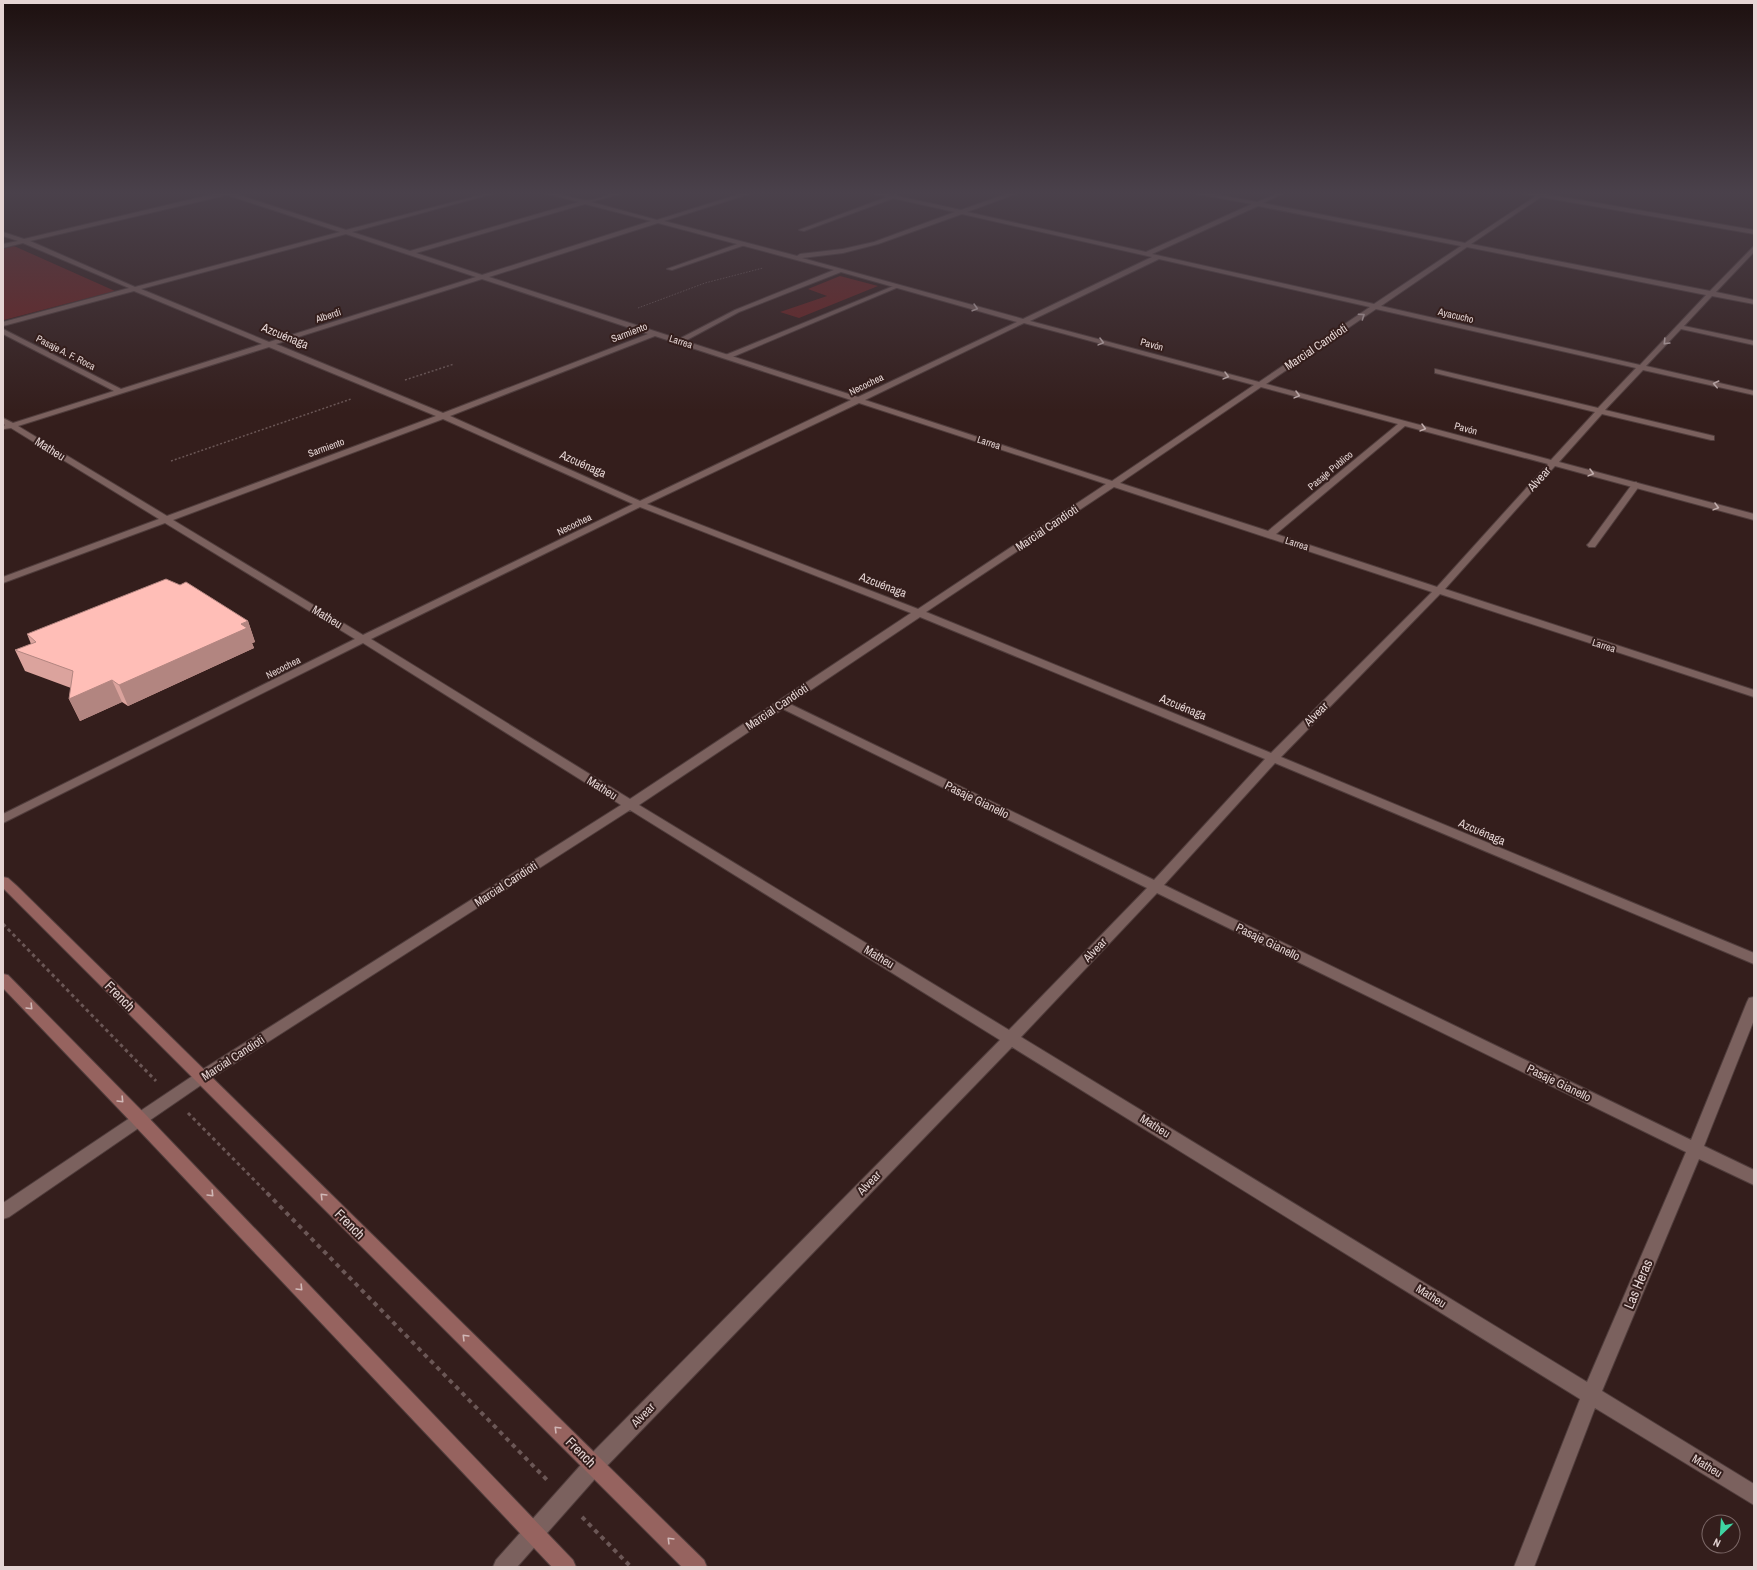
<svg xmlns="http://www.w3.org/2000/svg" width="1757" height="1570" font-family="'Archivo Narrow',sans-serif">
  <rect width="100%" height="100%" fill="#341e1c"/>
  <g fill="#6e2120">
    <polygon points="14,246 115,291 4,320 3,249"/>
    <polygon points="840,276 878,286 799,318 780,312 827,296 808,289"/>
  </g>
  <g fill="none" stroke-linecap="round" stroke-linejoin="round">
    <g stroke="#503d3c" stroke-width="2">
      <g id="lane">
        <polygon points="895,194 897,195 897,197 804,231 799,230"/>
        <polygon points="743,242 746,244 745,245 672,270 667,269"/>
        <polygon points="896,285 901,286 730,358 723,356"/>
        <polygon points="1636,482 1640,485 1595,547 1589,547 1587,545 1589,543 1633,483"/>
      </g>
    </g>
    <g stroke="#503d3c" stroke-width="2">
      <path id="street" d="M222 192H233V193L346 230 492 192H499L352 232 410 251 579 202 544 193V192C558 192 570 198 584 200 595 202 611 192 623 192V193L591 202 657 220 746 192H752V193L664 221 797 256 800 254 843 249 874 242 955 212 874 194 872 192H879L961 210 1012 192H1018V193L967 212 1146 252 1252 204 1197 194 1195 192H1203L1257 202 1281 192H1286L1263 203 1465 243 1536 196 1521 193V192L1540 193 1547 192 1545 194 1754 230V234L1541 197 1471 244 1710 291 1754 246V252L1716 292 1754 300V304L1712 296 1684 326 1754 341V345L1681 329 1646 366 1754 391V395L1643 370 1605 410 1714 436V440H1711L1602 414 1559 462 1754 514V520L1555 466 1445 589 1754 690V697L1440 594 1281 757 1754 953V964L1275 763 1164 885 1691 1140 1747 1002 1749 998 1754 997V1020L1704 1146 1754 1170V1185L1699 1159 1602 1391 1754 1484V1505L1595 1408 1534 1567H1514L1580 1399 1012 1047 601 1472 517 1567H493L496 1560 587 1458 1000 1040 630 810 207 1081 9 1217 3 1219V1203L197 1073 621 805 363 643 3 823V814L355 639 165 523 3 583V577L159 519 11 428 4 429 3 427 5 425 3 423V418L13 423 114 391 3 334V329L121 389 262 344 134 291 3 326V322L129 288 23 243 3 248V244L18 241 3 236V232L24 239ZM227 195 340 232 135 287 30 241ZM585 204 651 221 482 275 416 253ZM1258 206 1461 246 1374 304 1152 254ZM962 214 1152 257 1023 319 802 258 843 253 878 244ZM658 223 834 270 735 310 679 339 489 277ZM346 234 476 277 269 342 141 289ZM1467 247 1706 295 1640 365 1381 306ZM1159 259 1370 307 1259 382 1030 321ZM841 272 1017 322 858 397 685 341 739 312ZM482 279 648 334 443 413 276 344ZM1376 309 1636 368 1598 408 1435 369V373L1595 412 1551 460 1266 384ZM1024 323 1254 385 1112 481 865 400ZM655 336 851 400 640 501 450 416ZM269 347 436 416 167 516 18 426ZM1261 387 1398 424 1268 531 1120 483ZM859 403 1106 484 918 609 647 504ZM443 419 633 504 363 635 173 520ZM1405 426 1548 464 1437 587 1276 534ZM1114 487 1432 592 1271 753 926 612ZM640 507 911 613 630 799 371 639ZM920 617 1265 759 1154 880 790 704ZM783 709 1147 888 1009 1030 639 805ZM1157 893 1686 1152 1587 1382 1021 1037Z"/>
    </g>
    <g stroke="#503d3c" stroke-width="2">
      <g id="secondary">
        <polygon points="3,877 8,878 17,886 704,1560 707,1567 682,1567 3,888"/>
        <polygon points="3,974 8,975 146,1115 573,1560 576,1567 552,1567 134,1125 3,988"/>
      </g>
    </g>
    <polyline stroke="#6b5756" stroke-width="1" stroke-dasharray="1.5 1.5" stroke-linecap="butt" points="638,308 705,283 763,268"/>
    <g stroke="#6b5756" stroke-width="1.5" stroke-dasharray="2 2" stroke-linecap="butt">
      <polyline points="405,380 454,364"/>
      <polyline points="171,461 351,399"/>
    </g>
    <g stroke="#6b5756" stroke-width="3" stroke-dasharray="3.5 3.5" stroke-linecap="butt">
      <polyline points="3,924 156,1081"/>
      <polyline points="188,1113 268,1194"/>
    </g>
    <g stroke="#6b5756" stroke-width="4" stroke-dasharray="4.5 4.5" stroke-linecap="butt">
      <polyline points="267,1193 547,1480"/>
      <polyline points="582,1517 631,1567"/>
    </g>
    <use href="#lane" fill="#7b615e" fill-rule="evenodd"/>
    <use href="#street" fill="#7b615e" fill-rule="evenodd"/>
    <use href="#secondary" fill="#96635f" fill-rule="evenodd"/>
  </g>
  <polygon fill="#dba39d" points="248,621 255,642 252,643 254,648 128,706 122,702 80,721 69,699 71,688 25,671 15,650 31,644 27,634"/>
  <g fill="#b28580">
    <polygon points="248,621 255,642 252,643 254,648 128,706 119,685"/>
    <polygon points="112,680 122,702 80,721 69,699"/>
  </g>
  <polygon fill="#ffbeb7" stroke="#b28580" points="166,579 180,585 186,582 248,621 241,624 247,628 119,685 112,680 69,699 73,671 15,650 36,642 27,634"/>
  <defs><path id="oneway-chevron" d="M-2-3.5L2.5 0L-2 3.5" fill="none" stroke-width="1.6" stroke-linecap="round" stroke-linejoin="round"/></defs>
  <g stroke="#c0acab">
    <use href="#oneway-chevron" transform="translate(975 308) rotate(16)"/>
    <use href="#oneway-chevron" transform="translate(1362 316) rotate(-34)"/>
    <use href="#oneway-chevron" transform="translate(1101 342) rotate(15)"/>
    <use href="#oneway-chevron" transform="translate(1666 342) rotate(134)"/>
    <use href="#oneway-chevron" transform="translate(1226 376) rotate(15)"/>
    <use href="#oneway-chevron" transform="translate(1716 384) rotate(-167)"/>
    <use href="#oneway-chevron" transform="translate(1297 395) rotate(15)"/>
    <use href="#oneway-chevron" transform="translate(1423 428) rotate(15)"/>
    <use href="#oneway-chevron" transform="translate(1591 473) rotate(15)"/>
    <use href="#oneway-chevron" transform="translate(1716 507) rotate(15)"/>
  </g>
  <g stroke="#d1b8b7">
    <use href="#oneway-chevron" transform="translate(30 1007) rotate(46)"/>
    <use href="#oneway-chevron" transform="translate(121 1100) rotate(46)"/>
    <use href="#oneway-chevron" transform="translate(211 1194) rotate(46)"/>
    <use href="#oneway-chevron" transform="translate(323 1196) rotate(-135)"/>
    <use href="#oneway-chevron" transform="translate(300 1288) rotate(46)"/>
    <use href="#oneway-chevron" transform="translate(465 1337) rotate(-135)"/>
    <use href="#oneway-chevron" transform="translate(557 1429) rotate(-135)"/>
    <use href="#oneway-chevron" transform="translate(670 1540) rotate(-135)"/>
  </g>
  <linearGradient id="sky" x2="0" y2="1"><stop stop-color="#1d100f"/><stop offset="0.47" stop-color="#4a414b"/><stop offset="1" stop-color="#4a414b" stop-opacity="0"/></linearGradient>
  <rect width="1757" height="411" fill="url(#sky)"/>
  <g text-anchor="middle" stroke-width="4" stroke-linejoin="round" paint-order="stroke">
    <g font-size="10" fill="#e5d5d4" stroke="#341e1c">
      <text transform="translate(328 315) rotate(-18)" y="4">Alberdi</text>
      <text transform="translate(1456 315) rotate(13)" y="4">Ayacucho</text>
      <text transform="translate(629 332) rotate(-21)" y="4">Sarmiento</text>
      <text transform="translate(681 341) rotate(18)" y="4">Larrea</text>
      <text transform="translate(1152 344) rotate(15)" y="4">Pavón</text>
      <text transform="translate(66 352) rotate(27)" y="4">Pasaje A. F. Roca</text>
      <text transform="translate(866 384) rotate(-26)" y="4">Necochea</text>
      <text transform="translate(1466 428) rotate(15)" y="4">Pavón</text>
      <text transform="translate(989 442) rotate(18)" y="4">Larrea</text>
      <text transform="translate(326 447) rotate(-20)" y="4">Sarmiento</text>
      <text transform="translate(1330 470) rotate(-40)" y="4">Pasaje Publico</text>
      <text transform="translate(574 524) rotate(-26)" y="4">Necochea</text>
      <text transform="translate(1297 543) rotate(18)" y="4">Larrea</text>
      <text transform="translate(1604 645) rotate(18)" y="4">Larrea</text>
      <text transform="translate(283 667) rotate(-27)" y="4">Necochea</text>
    </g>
    <g font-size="12" fill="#e5d5d4" stroke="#341e1c">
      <text transform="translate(285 336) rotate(22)" y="4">Azcuénaga</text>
      <text transform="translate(1316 347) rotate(-34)" y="4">Marcial Candioti</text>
      <text transform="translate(50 449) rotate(32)" y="4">Matheu</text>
      <text transform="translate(583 464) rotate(24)" y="4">Azcuénaga</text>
      <text transform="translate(1539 479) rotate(-48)" y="4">Alvear</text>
      <text transform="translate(1047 528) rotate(-34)" y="4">Marcial Candioti</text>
      <text transform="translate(883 585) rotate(21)" y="4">Azcuénaga</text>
      <text transform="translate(327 617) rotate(31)" y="4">Matheu</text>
      <text transform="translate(777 707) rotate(-34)" y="4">Marcial Candioti</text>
      <text transform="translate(1183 707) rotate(22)" y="4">Azcuénaga</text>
      <text transform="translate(1316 714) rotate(-45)" y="4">Alvear</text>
      <text transform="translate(602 788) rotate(32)" y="4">Matheu</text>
      <text transform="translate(977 800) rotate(26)" y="4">Pasaje Gianello</text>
      <text transform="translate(1482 832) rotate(23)" y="4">Azcuénaga</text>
      <text transform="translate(506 884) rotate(-33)" y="4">Marcial Candioti</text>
      <text transform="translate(1268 942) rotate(26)" y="4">Pasaje Gianello</text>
      <text transform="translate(1095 950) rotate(-46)" y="4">Alvear</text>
      <text transform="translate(879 957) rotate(31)" y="4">Matheu</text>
      <text transform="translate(233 1058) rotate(-33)" y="4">Marcial Candioti</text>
      <text transform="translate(1559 1083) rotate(26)" y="4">Pasaje Gianello</text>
      <text transform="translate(1155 1126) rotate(32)" y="4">Matheu</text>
      <text transform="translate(869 1183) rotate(-46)" y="4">Alvear</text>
      <text transform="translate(1431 1296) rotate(32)" y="4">Matheu</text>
      <text transform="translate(643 1415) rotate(-46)" y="4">Alvear</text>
      <text transform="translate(1707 1466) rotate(31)" y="4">Matheu</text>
    </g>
    <g font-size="14" fill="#e5d5d4" stroke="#341e1c">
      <text transform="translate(120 996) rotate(45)" y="5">French</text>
      <text transform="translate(350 1224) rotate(45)" y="5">French</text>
      <text transform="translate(1638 1284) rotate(-67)" y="5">Las Heras</text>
      <text transform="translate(581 1452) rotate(45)" y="5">French</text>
    </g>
  </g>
  <rect width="1757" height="1570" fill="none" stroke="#e5d5d4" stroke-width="8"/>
  <g transform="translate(1721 1534) rotate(205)"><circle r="19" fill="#341e1c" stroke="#7b6766"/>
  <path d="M0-3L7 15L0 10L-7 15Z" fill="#3fd4a2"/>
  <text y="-6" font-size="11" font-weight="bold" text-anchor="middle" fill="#e5d5d4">N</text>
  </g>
</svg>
